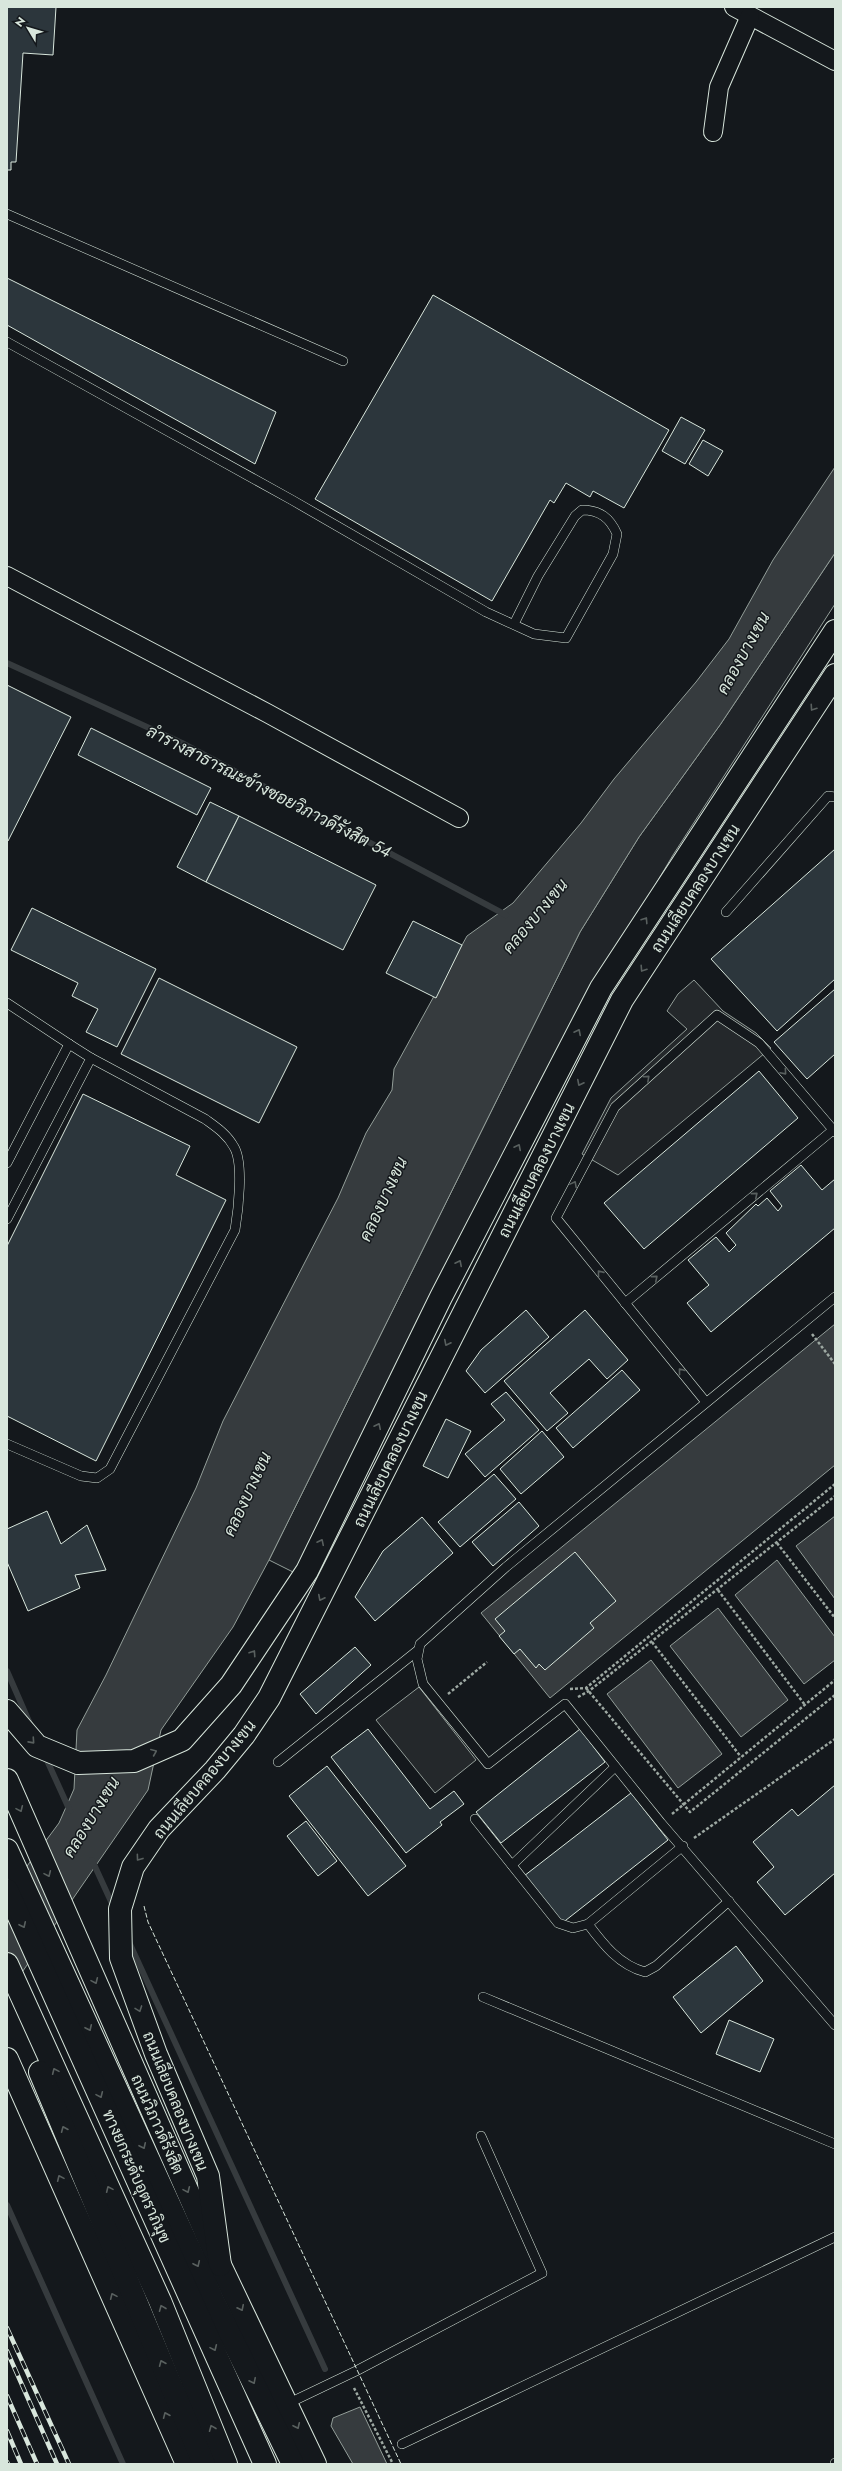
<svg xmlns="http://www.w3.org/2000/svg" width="842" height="2471" font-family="Jost,Sarabun,sans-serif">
  <rect width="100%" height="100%" fill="#14181c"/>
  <polygon fill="#202428" stroke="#939e99" points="835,553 835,604 673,855 571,1027 295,1573 269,1560 580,932 639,837 720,725"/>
  <g fill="#24282b" stroke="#939e99">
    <polygon points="694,980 723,1011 756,1033 771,1048 618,1175 582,1154 611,1098 687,1029 667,1011 678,994"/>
    <polygon points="419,1687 476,1760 435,1793 376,1720"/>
  </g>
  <g fill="#363b3e" stroke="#939e99">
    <polygon points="835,467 835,553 720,725 639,837 580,932 269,1560 233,1627 161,1730 148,1790 7,1994 7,1893 59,1823 74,1789 77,1730 106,1675 196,1488 223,1421 338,1198 366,1133 392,1090 394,1069 467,936 513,903 581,823 614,779 696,682 729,639 773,560"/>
    <polygon points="835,1324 835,1465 550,1698 481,1613"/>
    <polygon points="835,1516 835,1599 796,1546"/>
    <polygon points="777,1560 835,1637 835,1660 804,1684 735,1595"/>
    <polygon points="718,1608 788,1700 741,1737 670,1646"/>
    <polygon points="651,1660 722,1754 678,1788 607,1694"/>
    <polygon points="360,2407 387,2464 353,2464 331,2426 333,2418"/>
  </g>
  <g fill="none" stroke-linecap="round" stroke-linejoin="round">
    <g stroke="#363b3e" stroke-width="6">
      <polyline points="7,663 182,743 506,915"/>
      <polyline points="7,1671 31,1726"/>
      <polyline points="45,1756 70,1811"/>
      <polyline points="92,1860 114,1908"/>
      <polyline points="129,1942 325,2369"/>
      <polyline points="7,2205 123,2464"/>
    </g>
  </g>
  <g fill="#2c363c" stroke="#d8e6dc">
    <polygon points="7,7 56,7 53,55 23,53 16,162 11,162 11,170 7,170"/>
    <polygon points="7,278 276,412 255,464 7,325"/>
    <polygon points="433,295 669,430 624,508 593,491 590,497 566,483 554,503 550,500 492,601 315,499"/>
    <polygon points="681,417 705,430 685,464 662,451"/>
    <polygon points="703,440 723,451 708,476 689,464"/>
    <polygon points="7,685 71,717 8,841 7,841"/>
    <polygon points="91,728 211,788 197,815 78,755"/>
    <polygon points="210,802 239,816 206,882 177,867"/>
    <polygon points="239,816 376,885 343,950 206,882"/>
    <polygon points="835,849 835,979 777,1031 711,959"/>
    <polygon points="32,908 156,969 117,1047 86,1032 98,1009 72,996 78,983 11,950"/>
    <polygon points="413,921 462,945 436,998 386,973"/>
    <polygon points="159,978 297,1047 259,1123 121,1054"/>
    <polygon points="835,989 835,1054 807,1079 774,1042"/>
    <polygon points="759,1071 798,1118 644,1249 604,1203"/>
    <polygon points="83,1094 190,1146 176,1175 226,1200 96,1461 7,1416 7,1246"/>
    <polygon points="801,1165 822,1190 835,1179 835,1228 711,1332 687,1303 709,1285 688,1260 716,1237 729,1252 736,1245 726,1233 756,1204 758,1206 767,1198 778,1211 782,1206 770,1191"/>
    <polygon points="526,1310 549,1337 485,1393 466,1371 481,1350"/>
    <polygon points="585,1310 628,1360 607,1379 589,1359 550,1393 568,1413 547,1431 504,1381"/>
    <polygon points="622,1370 640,1390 573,1448 556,1428"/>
    <polygon points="506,1392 539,1430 485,1477 465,1454 505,1420 491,1404"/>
    <polygon points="446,1419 471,1431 448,1478 423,1466"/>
    <polygon points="542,1431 564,1457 521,1494 500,1469"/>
    <polygon points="494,1474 516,1499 460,1547 438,1522"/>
    <polygon points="519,1502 539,1526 493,1566 472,1542"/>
    <polygon points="47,1511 61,1544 87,1525 106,1570 75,1575 80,1588 28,1611 7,1562 7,1529"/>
    <polygon points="422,1517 453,1553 375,1621 355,1597 383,1551"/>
    <polygon points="575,1552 616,1601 590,1623 594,1628 545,1670 539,1664 536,1668 520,1649 514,1654 499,1636 505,1631 495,1619"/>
    <polygon points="355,1647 371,1665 316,1714 300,1694"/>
    <polygon points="368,1729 430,1809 454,1791 464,1804 440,1822 442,1825 406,1853 331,1757"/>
    <polygon points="580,1729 605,1762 501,1843 476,1812"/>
    <polygon points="327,1766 406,1866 368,1896 289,1796"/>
    <polygon points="835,1785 835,1873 785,1915 757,1882 774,1867 753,1842 792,1809 798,1816"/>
    <polygon points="631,1793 668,1840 561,1924 524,1876"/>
    <polygon points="306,1821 337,1861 318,1876 287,1836"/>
    <polygon points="736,1946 763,1981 701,2033 673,1997"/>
    <polygon points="729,2020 774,2039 760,2072 716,2054"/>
  </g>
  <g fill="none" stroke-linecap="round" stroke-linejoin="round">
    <g stroke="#d8e6dc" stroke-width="10">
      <g id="lane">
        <polyline points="7,214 343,361"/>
        <path d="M7 342 292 500 486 612 534 634 566 638 613 554 617 534C610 518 600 510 582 510L575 516 538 576 514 624"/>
        <polyline points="726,912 828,796 835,797"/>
        <polyline points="7,1003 69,1044"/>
        <polyline points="7,1163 69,1044 91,1058 7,1219"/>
        <polyline points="835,1297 506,1567 420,1644 417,1659 423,1684 488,1764 565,1704 661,1823 835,2025"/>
        <polyline points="625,1303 833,1130"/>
        <polyline points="705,1401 556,1218 615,1107 717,1015 759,1043 835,1132"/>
        <path d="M7 1444 81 1476 97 1478 110 1469 235 1230C238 1212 244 1163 234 1147 227 1134 216 1127 205 1119L91 1058"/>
        <polyline points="278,1762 417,1651"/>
        <polyline points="475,1819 558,1923 573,1928 588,1924 683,1846"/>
        <polyline points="512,1865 614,1768"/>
        <path d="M588 1924C603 1944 619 1965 645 1972L656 1966 729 1901"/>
        <polyline points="483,1997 835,2144"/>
        <polyline points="287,2404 356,2371 542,2273 481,2136"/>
        <polyline points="402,2444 835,2237"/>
        <polyline points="835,2464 835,2463"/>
      </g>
    </g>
    <g stroke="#d8e6dc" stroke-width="20">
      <g id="street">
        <polyline points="734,7 835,61"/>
        <polyline points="713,132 719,87 750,16"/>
        <polyline points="7,576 267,713 459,818"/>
      </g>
    </g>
    <g stroke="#d8e6dc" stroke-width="24">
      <g id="secondary">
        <polyline points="7,1711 37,1746 78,1763 134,1761 182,1740 231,1685 307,1571 441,1297 601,988 835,631"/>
        <polyline points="7,1780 220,2265 315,2464"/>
        <polyline points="7,2059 187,2464"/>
        <polyline points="220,2265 208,2176 156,2054 121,1958 120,1909 133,1867 159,1829 215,1770 244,1735 269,1698 622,1000 835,675"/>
      </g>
    </g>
    <g stroke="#d8e6dc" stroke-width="24">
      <g id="highway">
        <polyline points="7,1850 212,2298 293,2464"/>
        <polyline points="7,1890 265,2464"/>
        <polyline points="7,1964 160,2301 226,2464"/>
        <polyline points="40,2072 204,2464"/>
      </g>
    </g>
    <g stroke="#9da8a2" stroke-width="2.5" stroke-dasharray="3 2" stroke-linecap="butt">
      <polyline points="812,1334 835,1364"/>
      <polyline points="777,1543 835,1618"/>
      <polyline points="718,1590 805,1705"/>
      <polyline points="652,1642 741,1757"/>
      <polyline points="586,1688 690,1812 835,1695"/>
      <polyline points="570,1689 586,1688 835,1484"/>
      <polyline points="448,1694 487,1662"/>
      <polyline points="578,1697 589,1691 835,1496"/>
      <polyline points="672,1814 835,1680"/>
      <polyline points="694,1838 835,1739"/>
      <polyline points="354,2388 393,2464"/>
    </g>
    <use href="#lane" stroke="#14181c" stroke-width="9"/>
    <use href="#street" stroke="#14181c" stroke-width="18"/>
    <use href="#secondary" stroke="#14181c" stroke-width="22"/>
    <use href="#highway" stroke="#14181c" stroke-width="22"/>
    <g stroke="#d8e6dc" stroke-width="4.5">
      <g id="rail">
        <polyline points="7,2328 69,2464"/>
        <polyline points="7,2351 57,2464"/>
        <polyline points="7,2396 37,2464"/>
        <polyline points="7,2431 21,2464"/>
        <polyline points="7,2462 8,2464"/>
      </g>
    </g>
    <use href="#rail" stroke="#14181c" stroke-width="3" stroke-dasharray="9" stroke-linecap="butt"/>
    <polyline stroke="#d8e6dc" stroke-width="1" stroke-dasharray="5 2" stroke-linecap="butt" points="144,1906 148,1922 401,2464"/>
  </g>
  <defs><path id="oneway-chevron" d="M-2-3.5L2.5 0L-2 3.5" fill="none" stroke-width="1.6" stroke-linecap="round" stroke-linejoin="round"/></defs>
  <g stroke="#59605f">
    <use href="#oneway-chevron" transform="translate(813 708) rotate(124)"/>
    <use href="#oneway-chevron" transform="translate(645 920) rotate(-57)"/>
    <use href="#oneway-chevron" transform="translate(643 969) rotate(123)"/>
    <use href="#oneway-chevron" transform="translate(578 1032) rotate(-63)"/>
    <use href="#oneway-chevron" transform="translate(784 1072) rotate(49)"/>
    <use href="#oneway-chevron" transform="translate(647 1078) rotate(-42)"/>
    <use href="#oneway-chevron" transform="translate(580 1083) rotate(117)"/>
    <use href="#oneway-chevron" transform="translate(518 1147) rotate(-63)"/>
    <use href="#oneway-chevron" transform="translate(574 1184) rotate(-62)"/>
    <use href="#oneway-chevron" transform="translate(755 1195) rotate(-40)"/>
    <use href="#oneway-chevron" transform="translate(459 1263) rotate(-63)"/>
    <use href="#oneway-chevron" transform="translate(600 1273) rotate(-129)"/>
    <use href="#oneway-chevron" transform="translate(655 1278) rotate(-40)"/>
    <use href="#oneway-chevron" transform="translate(447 1343) rotate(117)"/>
    <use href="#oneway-chevron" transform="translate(681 1371) rotate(-129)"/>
    <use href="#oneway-chevron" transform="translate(378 1426) rotate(-64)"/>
    <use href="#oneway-chevron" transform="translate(321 1542) rotate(-64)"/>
    <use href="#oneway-chevron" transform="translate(321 1598) rotate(117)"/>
    <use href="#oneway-chevron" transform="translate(253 1653) rotate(-56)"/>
    <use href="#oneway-chevron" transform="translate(32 1741) rotate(48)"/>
    <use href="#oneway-chevron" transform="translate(154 1752) rotate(-23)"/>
    <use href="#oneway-chevron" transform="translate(20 1809) rotate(66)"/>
    <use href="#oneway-chevron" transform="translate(139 1858) rotate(126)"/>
    <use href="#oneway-chevron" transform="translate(48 1874) rotate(66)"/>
    <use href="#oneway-chevron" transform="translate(23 1925) rotate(65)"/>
    <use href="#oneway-chevron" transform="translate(95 1981) rotate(66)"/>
    <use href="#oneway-chevron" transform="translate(139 2009) rotate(70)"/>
    <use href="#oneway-chevron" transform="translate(89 2028) rotate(65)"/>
    <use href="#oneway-chevron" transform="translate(55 2071) rotate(-114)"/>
    <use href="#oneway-chevron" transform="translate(100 2095) rotate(66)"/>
    <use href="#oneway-chevron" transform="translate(64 2129) rotate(-113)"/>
    <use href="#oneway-chevron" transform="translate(143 2146) rotate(65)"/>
    <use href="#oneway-chevron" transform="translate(60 2178) rotate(-114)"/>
    <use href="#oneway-chevron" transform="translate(109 2189) rotate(-114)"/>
    <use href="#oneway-chevron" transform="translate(187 2190) rotate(66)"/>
    <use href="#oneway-chevron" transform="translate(197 2264) rotate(65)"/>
    <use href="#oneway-chevron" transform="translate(113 2296) rotate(-114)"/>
    <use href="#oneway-chevron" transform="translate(162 2308) rotate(-112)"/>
    <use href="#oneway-chevron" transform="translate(241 2308) rotate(64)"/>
    <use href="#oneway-chevron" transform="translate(214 2348) rotate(66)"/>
    <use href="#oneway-chevron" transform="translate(162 2363) rotate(-113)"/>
    <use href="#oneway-chevron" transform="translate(253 2381) rotate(64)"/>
    <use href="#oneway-chevron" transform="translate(166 2415) rotate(-113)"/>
    <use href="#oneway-chevron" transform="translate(297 2426) rotate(65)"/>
    <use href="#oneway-chevron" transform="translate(212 2428) rotate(-112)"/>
  </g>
  <g text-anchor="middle" stroke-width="3" stroke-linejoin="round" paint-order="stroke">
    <g font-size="16" fill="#d8e6dc" stroke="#14181c">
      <text transform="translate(695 888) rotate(-57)" y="6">ถนนเลียบคลองบางเขน</text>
      <text transform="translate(536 1170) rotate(-63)" y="6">ถนนเลียบคลองบางเขน</text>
      <text transform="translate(390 1459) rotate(-64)" y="6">ถนนเลียบคลองบางเขน</text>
      <text transform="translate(204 1779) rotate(-50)" y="6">ถนนเลียบคลองบางเขน</text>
      <text transform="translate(176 2101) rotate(68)" y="6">ถนนเลียบคลองบางเขน</text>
      <text transform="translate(158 2124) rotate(66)" y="6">ถนนวิภาวดีรังสิต</text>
      <text transform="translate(137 2176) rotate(66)" y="6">ทางยกระดับอุตราภิมุข</text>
    </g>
    <g font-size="17" font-style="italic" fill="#d8e6dc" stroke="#14181c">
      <text transform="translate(743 653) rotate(-61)" y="6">คลองบางเขน</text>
      <text transform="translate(269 791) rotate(27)" y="6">ลำรางสาธารณะข้างซอยวิภาวดีรังสิต 54</text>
      <text transform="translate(535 916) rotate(-50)" y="6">คลองบางเขน</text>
      <text transform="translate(383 1199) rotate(-65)" y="6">คลองบางเขน</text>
      <text transform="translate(247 1494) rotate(-65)" y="6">คลองบางเขน</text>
      <text transform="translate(91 1817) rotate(-58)" y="6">คลองบางเขน</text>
    </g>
  </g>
  <rect width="842" height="2471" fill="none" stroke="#d8e6dc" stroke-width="16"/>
  <g transform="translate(28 28) rotate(308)" stroke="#14181c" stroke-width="3" paint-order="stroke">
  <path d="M0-3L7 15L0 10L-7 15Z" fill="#d8e6dc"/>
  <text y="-6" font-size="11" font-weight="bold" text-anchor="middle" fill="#d8e6dc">N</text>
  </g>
</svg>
